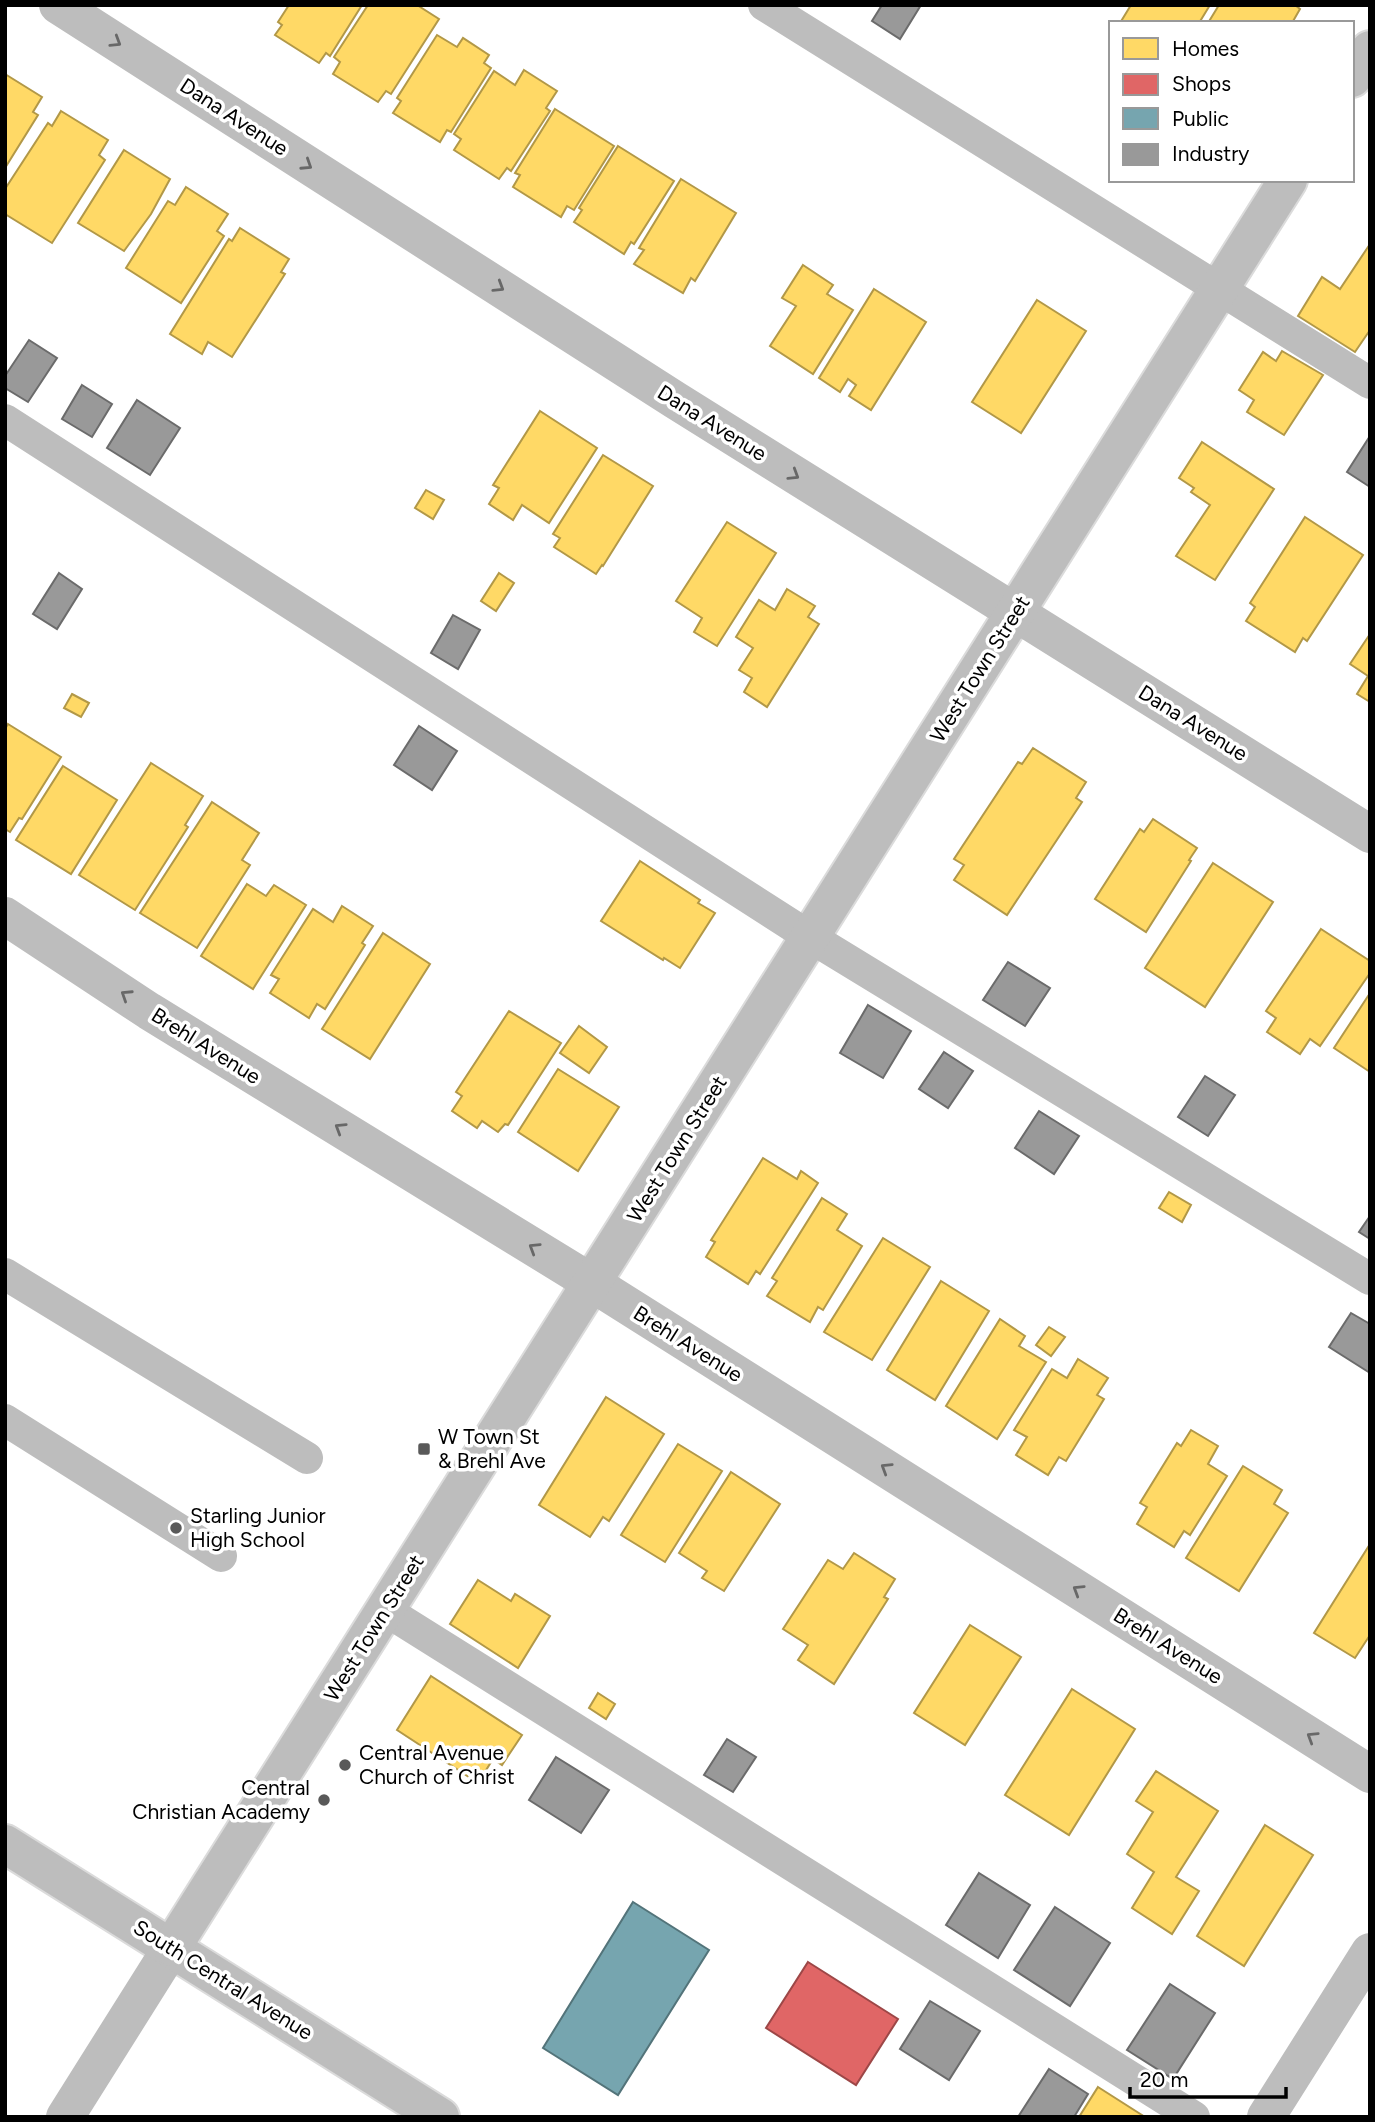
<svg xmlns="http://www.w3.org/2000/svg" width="1375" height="2122" font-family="Figtree,sans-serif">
  <rect width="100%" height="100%" fill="#fff"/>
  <g fill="#ffd966" stroke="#b29847" stroke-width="2">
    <polygon points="289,5 362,5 330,56 326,53 319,63 275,35 282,25 278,22"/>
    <polygon points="368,5 417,5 439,19 391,94 386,91 378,102 333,74 340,62 334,57"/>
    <polygon points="1131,5 1210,5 1199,23 1120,23"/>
    <polygon points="1219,5 1295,5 1300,9 1292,23 1208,23"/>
    <polygon points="437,35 457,47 463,38 489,55 484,63 491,68 451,132 447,130 440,142 393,113 401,101 397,98"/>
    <polygon points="524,70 557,91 546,108 550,111 511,171 507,168 499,179 454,150 461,139 454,134 494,71 515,85"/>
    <polygon points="5,74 42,97 33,112 38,115 5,168"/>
    <polygon points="555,109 614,146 574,210 567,206 561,217 513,187 520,175 515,173"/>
    <polygon points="61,111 108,140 99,155 105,160 52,243 5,214 5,189 48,123 52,126"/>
    <polygon points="618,146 674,181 634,244 631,242 624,254 574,222 582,210 579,208"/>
    <polygon points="124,150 170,179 151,214 124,251 78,223"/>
    <polygon points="681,179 736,213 695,281 691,278 683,293 634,264 644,250 639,248"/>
    <polygon points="186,187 228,214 217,231 224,236 181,303 126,268 168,201 175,205"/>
    <polygon points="240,228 289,259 281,272 285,274 232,357 208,342 202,354 170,334 229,239 232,241"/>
    <polygon points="1370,244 1370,330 1355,352 1298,316 1322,277 1340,289"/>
    <polygon points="803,265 833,285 827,294 853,310 813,374 770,346 796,306 782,298"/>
    <polygon points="874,289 926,322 871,410 849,396 856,385 848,379 840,392 819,378"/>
    <polygon points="1037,300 1086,331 1021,433 972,402"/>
    <polygon points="1282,351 1323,375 1284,435 1247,412 1254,400 1239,390 1263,352 1276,361"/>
    <polygon points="540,411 597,448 549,523 522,505 513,520 489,504 499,488 493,485"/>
    <polygon points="1202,442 1274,489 1215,580 1176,556 1210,505 1191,492 1194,488 1179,478"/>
    <polygon points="603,455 653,486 603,566 602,565 596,574 554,547 560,538 553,534"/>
    <polygon points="426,490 444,500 433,519 415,508"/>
    <polygon points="1305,517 1363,555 1307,641 1303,638 1295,652 1246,621 1255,607 1250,603"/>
    <polygon points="727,522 776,553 717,646 694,632 702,618 676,601"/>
    <polygon points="499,573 514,583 496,611 481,601"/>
    <polygon points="787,589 815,606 808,617 819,624 767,707 744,692 752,678 739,670 753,648 736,637 759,600 775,610"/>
    <polygon points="1370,634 1370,702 1357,694 1368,676 1350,664"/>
    <polygon points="72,694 89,703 81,717 64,708"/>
    <polygon points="8,724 61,757 22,819 19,818 10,832 5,829 5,729"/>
    <polygon points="1033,748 1086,782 1076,798 1082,802 1007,915 954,880 964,865 954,859 1018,762 1022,764"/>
    <polygon points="151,763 203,796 185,825 188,827 135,910 79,875"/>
    <polygon points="63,766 117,800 71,874 16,840"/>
    <polygon points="212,802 259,833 242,860 250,865 197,948 140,913"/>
    <polygon points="1153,819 1197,848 1189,860 1191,861 1146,932 1095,899 1140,829 1144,832"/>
    <polygon points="640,861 700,900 698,903 715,913 680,968 664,958 663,960 601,921"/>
    <polygon points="1213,863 1273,902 1205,1007 1145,968"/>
    <polygon points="247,884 266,896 274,885 306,905 253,989 201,956"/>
    <polygon points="342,906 373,926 362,943 365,945 325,1009 317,1004 309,1018 270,993 279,979 271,975 313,909 333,922"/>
    <polygon points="1321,929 1370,961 1370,973 1320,1046 1310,1039 1300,1054 1267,1032 1276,1018 1266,1011"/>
    <polygon points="383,933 430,964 370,1059 322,1029"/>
    <polygon points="1370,993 1370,1072 1334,1048"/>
    <polygon points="509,1011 561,1043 508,1125 505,1124 498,1132 482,1121 477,1128 452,1111 462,1096 456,1092"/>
    <polygon points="579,1026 607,1047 589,1073 560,1053"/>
    <polygon points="558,1069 619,1107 578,1171 518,1132"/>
    <polygon points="763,1158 797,1179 801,1171 818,1183 760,1274 756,1271 748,1284 706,1257 715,1242 711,1240"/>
    <polygon points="1169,1192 1191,1205 1182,1222 1159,1208"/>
    <polygon points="822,1198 847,1214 837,1230 862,1246 823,1310 818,1307 810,1322 767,1296 777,1281 772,1278"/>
    <polygon points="883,1238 930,1267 872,1360 824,1332"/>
    <polygon points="941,1281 989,1311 935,1400 887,1370"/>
    <polygon points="1000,1319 1025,1336 1019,1346 1046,1362 997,1439 946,1406"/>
    <polygon points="1049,1327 1065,1337 1051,1356 1036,1345"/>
    <polygon points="1078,1359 1108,1378 1097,1395 1104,1399 1066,1461 1059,1457 1048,1475 1016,1455 1027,1437 1014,1430 1052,1369 1067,1378"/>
    <polygon points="606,1397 664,1434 609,1521 603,1517 590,1537 539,1505"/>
    <polygon points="1191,1430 1218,1446 1208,1464 1227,1476 1190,1535 1184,1531 1174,1547 1137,1524 1147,1507 1140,1503 1177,1443 1181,1446"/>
    <polygon points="678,1444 722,1471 665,1562 621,1535"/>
    <polygon points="1243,1466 1282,1490 1274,1504 1288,1513 1239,1591 1186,1558"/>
    <polygon points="731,1472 780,1504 724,1591 702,1578 707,1571 679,1553"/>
    <polygon points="1370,1544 1370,1635 1355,1658 1314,1633"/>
    <polygon points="854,1553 895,1579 884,1597 888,1599 834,1684 798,1660 808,1645 783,1629 828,1560 843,1569"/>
    <polygon points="478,1580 511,1601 515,1594 550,1616 518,1668 450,1624"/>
    <polygon points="970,1625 1021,1657 965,1745 914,1713"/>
    <polygon points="431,1676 522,1735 502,1765 493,1759 478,1783 397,1730"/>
    <polygon points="1072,1689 1135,1729 1069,1835 1005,1795"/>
    <polygon points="598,1693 615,1704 606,1719 589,1708"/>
    <polygon points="1156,1771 1218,1811 1176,1877 1199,1891 1172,1934 1132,1908 1154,1872 1127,1854 1153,1812 1136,1801"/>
    <polygon points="1265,1825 1313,1855 1244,1966 1197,1936"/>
    <polygon points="1098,2087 1145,2117 1079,2117"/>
  </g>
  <polygon fill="#e06666" stroke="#9d4747" stroke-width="2" points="808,1962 898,2019 856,2085 766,2028"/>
  <polygon fill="#76a5af" stroke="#53747a" stroke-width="2" points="633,1902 709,1950 618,2095 543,2048"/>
  <g fill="#999" stroke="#6b6b6b" stroke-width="2">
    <polygon points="882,5 921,5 900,39 872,21"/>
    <polygon points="29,340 57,358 28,402 5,388 5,376"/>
    <polygon points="82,385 112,404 92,437 62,419"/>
    <polygon points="137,400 180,428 150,475 107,448"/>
    <polygon points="1370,436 1370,487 1347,472"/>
    <polygon points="59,573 82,589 57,629 33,614"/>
    <polygon points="453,615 480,630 458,669 431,653"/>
    <polygon points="419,726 457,751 432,790 394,765"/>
    <polygon points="1008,962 1050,988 1025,1026 983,1000"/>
    <polygon points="868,1005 911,1031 883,1078 840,1053"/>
    <polygon points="944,1052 973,1071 948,1108 919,1089"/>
    <polygon points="1205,1076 1235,1095 1208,1136 1178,1117"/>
    <polygon points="1039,1111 1079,1136 1054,1174 1015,1148"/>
    <polygon points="1370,1216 1370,1239 1359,1232"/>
    <polygon points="1351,1313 1370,1324 1370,1373 1329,1347"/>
    <polygon points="727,1739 756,1757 733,1792 704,1775"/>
    <polygon points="556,1757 609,1790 581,1833 529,1800"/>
    <polygon points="979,1873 1030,1905 998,1958 946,1925"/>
    <polygon points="1055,1907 1110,1943 1070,2006 1014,1970"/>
    <polygon points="1170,1984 1215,2013 1173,2079 1127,2050"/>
    <polygon points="930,2001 980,2031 949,2080 900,2049"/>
    <polygon points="1049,2069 1088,2094 1074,2117 1018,2117"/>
  </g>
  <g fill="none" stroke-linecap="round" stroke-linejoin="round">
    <g stroke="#dbdbdb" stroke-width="42">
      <g id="primary">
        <polyline points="1352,78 1370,50"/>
        <polyline points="5,1844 440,2117"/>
        <polyline points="172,1947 1288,180"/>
      </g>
    </g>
    <g stroke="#bdbdbd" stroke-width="32">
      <polyline points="764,5 1370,383"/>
      <polyline points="5,420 810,937 1370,1279"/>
      <polyline points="5,1274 307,1458"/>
      <polyline points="5,1420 221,1556"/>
      <polyline points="385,1610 1194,2117"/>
    </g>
    <g stroke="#bdbdbd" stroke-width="38">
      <polyline points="58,5 675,400 1370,834"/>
      <polyline points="5,916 149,1011 592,1283 1370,1774"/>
      <polyline points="65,2117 172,1947"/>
      <polyline points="1266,2117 1370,1952"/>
    </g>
    <use href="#primary" stroke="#bdbdbd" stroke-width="38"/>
  </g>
  <defs><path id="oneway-chevron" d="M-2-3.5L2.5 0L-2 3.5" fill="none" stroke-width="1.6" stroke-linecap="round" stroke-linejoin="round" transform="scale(1.75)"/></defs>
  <g stroke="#686868">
    <use href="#oneway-chevron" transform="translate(116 42) rotate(32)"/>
    <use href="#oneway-chevron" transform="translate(307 165) rotate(33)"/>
    <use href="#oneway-chevron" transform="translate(499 287) rotate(32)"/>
    <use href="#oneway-chevron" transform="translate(794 475) rotate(32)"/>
    <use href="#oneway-chevron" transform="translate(126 995) rotate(-147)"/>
    <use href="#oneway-chevron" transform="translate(340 1128) rotate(-148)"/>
    <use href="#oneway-chevron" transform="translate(534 1248) rotate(-148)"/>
    <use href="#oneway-chevron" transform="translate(886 1468) rotate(-148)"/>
    <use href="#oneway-chevron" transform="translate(1078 1590) rotate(-148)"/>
    <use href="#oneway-chevron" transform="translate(1312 1737) rotate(-148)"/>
  </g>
  <g fill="#595959" stroke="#fff" stroke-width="2.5">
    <rect x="417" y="1442" width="14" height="14" rx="3.5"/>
    <circle cx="176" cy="1528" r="7"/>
    <circle cx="345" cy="1765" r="7"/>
    <circle cx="324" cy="1800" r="7"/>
  </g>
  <g text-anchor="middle" stroke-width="7" stroke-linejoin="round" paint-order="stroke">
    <g font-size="21" fill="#000" stroke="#fff">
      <text transform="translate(234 117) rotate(33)" y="7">Dana Avenue</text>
      <text transform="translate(712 423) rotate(32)" y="7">Dana Avenue</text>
      <text transform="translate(980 669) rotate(-58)" y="7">West Town Street</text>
      <text transform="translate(1193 723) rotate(32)" y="7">Dana Avenue</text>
      <text transform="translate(206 1046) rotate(32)" y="7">Brehl Avenue</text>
      <text transform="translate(677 1149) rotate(-58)" y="7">West Town Street</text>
      <text transform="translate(688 1344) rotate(32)" y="7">Brehl Avenue</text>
      <text transform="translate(374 1628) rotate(-58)" y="7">West Town Street</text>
      <text transform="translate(1168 1646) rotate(32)" y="7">Brehl Avenue</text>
      <text transform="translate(223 1980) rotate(32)" y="7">South Central Avenue</text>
    </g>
    <g font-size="21" fill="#000" stroke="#fff" text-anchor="start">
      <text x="438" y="1444">W Town St<tspan x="438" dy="24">&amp; Brehl Ave</tspan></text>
      <text x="190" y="1523">Starling Junior<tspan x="190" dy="24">High School</tspan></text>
      <text x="359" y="1760">Central Avenue<tspan x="359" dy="24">Church of Christ</tspan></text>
      <text x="310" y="1795" text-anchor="end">Central<tspan x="310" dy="24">Christian Academy</tspan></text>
    </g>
  </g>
  <rect width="1375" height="2122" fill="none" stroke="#000000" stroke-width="14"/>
  <rect x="1109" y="21" width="245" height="161" fill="#ffffff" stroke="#999999" stroke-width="2"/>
  <rect x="1123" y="38" width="35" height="21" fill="#ffd966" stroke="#999999" stroke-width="2"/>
  <text x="1172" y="56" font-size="21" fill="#000000">Homes</text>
  <rect x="1123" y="74" width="35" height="21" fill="#e06666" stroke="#999999" stroke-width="2"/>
  <text x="1172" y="91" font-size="21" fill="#000000">Shops</text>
  <rect x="1123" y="108" width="35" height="21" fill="#76a5af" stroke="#999999" stroke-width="2"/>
  <text x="1172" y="126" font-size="21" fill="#000000">Public</text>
  <rect x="1123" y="144" width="35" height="21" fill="#999999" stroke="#999999" stroke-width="2"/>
  <text x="1172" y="161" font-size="21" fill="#000000">Industry</text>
  <path d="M1130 2087v10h156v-10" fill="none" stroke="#000000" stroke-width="3.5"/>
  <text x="1140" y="2087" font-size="21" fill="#000000" stroke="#ffffff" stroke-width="5" paint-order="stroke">20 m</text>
</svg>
